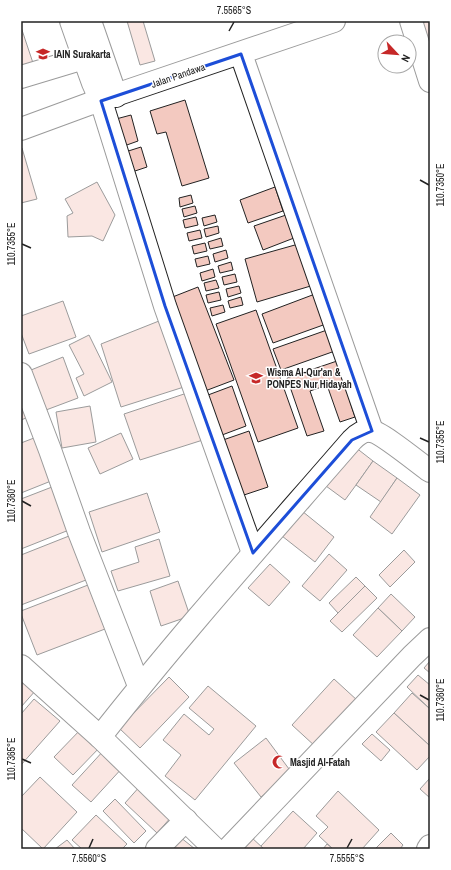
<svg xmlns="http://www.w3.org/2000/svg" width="451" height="870" font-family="'Archivo Narrow',sans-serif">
  <rect width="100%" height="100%" fill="#fff"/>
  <g fill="#f3c9c0" stroke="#222">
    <polygon points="127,21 143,21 155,61 140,65"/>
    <polygon points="427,21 430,21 430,52 419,24"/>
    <polygon points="21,27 35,69 21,74"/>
    <polygon points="185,100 209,178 182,186 166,132 157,134 150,111"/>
    <polygon points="131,115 138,141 124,146 116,119"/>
    <polygon points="141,147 147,167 129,173 122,153"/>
    <polygon points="22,148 37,199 21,203 21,149"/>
    <polygon points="97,182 115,215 103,241 92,236 68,237 67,216 73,213 65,199"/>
    <polygon points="275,187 283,211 248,223 240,200"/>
    <polygon points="191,195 193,203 180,207 179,198"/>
    <polygon points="195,206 197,213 184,217 182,209"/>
    <polygon points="215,215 217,222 204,226 202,218"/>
    <polygon points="286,215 294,238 263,250 254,226"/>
    <polygon points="196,217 198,225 185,228 183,220"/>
    <polygon points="218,226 219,233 206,237 204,229"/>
    <polygon points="200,230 202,238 189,241 187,233"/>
    <polygon points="221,238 223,246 210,249 208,242"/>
    <polygon points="205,243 207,251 194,254 192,246"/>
    <polygon points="302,243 314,285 257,302 245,259"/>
    <polygon points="226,250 228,258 215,262 213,254"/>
    <polygon points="208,256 210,264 197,267 195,259"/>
    <polygon points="231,262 233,270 220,273 218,266"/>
    <polygon points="213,269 215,277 202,281 200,273"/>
    <polygon points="235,274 237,282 224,285 222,277"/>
    <polygon points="216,280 219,288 206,291 204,283"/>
    <polygon points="239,286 241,293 228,297 226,289"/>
    <polygon points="198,287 234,380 205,391 170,298"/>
    <polygon points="219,292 221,300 208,303 206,295"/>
    <polygon points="315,294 326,324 273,343 262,314"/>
    <polygon points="241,297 243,305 230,308 228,301"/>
    <polygon points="63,301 76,337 29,354 21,333 21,316"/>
    <polygon points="223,305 225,312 212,316 210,308"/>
    <polygon points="256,310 298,428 258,442 216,324"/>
    <polygon points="164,319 187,386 121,407 101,344"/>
    <polygon points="327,330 335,351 281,370 273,349"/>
    <polygon points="89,335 112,382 84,396 76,378 84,374 69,345"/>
    <polygon points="63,357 78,398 46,410 31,370"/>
    <polygon points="337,361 355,417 340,422 327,385 310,391 324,431 307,436 287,378"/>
    <polygon points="232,386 246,426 222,435 208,395"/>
    <polygon points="21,390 31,416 21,420"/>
    <polygon points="190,392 206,439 140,460 124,414"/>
    <polygon points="90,406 96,442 62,448 56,412"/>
    <polygon points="249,431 268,487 241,496 223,440"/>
    <polygon points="121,433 133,459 100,474 88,448"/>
    <polygon points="34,438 51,481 21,493 21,443"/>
    <polygon points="355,447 373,461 356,485 345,500 326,486"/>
    <polygon points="373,461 397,478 381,502 356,485"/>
    <polygon points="397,478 420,495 392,534 370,517"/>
    <polygon points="52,487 69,530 21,549 21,499"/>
    <polygon points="147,493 160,532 102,552 89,512"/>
    <polygon points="302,511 334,537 315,562 282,536"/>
    <polygon points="69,536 86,580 21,605 21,555"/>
    <polygon points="159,539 170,576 118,591 111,571 139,562 135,547"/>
    <polygon points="404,550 415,562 390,587 379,575"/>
    <polygon points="329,554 347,570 320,601 302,586"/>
    <polygon points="270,564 290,582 269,606 248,588"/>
    <polygon points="356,577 365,586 338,613 329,603"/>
    <polygon points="178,581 190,616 161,626 150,591"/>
    <polygon points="88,585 105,629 37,655 21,614 21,611"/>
    <polygon points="365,586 377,598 342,632 330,621"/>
    <polygon points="391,594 415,617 402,631 378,608"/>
    <polygon points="378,608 402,631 377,657 353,635"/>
    <polygon points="430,661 430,673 424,668"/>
    <polygon points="418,675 430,685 430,709 407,687"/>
    <polygon points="21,676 36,690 21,707"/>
    <polygon points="169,677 189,697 140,748 119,728"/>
    <polygon points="334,679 358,701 316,747 292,725"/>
    <polygon points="208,686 256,726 195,800 165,776 181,755 163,740 184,714 209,735 214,729 189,708"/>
    <polygon points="412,693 430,709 430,746 394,713"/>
    <polygon points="34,699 60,721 21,765 21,714"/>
    <polygon points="394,713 430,746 430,756 417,770 376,732"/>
    <polygon points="83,727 102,745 73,775 54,757"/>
    <polygon points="372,734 390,750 381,761 362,744"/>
    <polygon points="266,738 292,773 261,797 234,763"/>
    <polygon points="105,749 124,766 91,802 72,785"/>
    <polygon points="40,777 77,812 43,849 21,828 21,797"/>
    <polygon points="430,778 430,798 420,789"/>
    <polygon points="141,785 173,815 157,833 125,803"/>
    <polygon points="338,791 379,830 362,849 333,849 319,836 328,827 316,816"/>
    <polygon points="115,799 146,831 134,843 103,811"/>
    <polygon points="293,811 317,833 303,849 264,849 261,846"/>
    <polygon points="96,815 127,844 122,849 82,849 72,840"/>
    <polygon points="391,833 403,845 400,849 375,849"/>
    <polygon points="180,837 195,849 170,849"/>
    <polygon points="251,837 264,849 240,849"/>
    <polygon points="67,840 75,849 55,849"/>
    <polygon points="327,844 333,849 323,849"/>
  </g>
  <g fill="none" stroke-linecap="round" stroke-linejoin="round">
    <g stroke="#222" stroke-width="24">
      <g id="minor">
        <polyline points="90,21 116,96"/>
        <polyline points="411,21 430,81"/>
        <polyline points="241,54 372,431"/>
        <polyline points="84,58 93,83 101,101 165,306 253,553"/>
        <polyline points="21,77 84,58 71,21"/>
        <polyline points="21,129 89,104 334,21"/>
        <polyline points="21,374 50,450 79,532 139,686"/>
        <polyline points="21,666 100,737 215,849"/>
        <path d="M100 737C180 635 267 538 352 440 357 435 364 430 371 431 381 432 420 464 430 471"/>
        <polyline points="157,849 186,820"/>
        <polyline points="228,849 412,656 430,639"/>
        <polyline points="428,849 430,846"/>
      </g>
    </g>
    <use href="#minor" stroke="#fff" stroke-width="22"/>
  </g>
  <path d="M0 0H451V870H0ZM241 54 372 431 352 440 253 553 165 306 101 101Z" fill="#fff" fill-opacity=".55" fill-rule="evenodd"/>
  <path fill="none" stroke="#1d4ed8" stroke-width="3" stroke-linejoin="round" d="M241 54 372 431 352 440 253 553 165 306 101 101Z"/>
  <path fill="none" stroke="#222" stroke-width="1.5" d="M229 31 234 22M420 180 429 185M22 244 31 248M420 438 429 442M22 501 31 506M420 695 429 700M22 759 31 763M89 848 93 839M347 848 352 839"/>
  <defs>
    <g id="university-bare" transform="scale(1.08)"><path d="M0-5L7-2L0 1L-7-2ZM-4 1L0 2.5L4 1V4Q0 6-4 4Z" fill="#c62828" stroke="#fff" stroke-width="2.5" paint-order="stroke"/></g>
    <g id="school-bare" transform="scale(1.08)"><path d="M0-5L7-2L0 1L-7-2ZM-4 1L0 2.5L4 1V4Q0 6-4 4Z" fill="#c62828" stroke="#fff" stroke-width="2.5" paint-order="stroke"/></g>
    <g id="mosque-bare" transform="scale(1.08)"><path d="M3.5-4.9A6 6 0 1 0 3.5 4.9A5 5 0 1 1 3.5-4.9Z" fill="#c62828" stroke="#fff" stroke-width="2.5" paint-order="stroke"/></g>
  </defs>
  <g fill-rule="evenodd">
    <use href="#university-bare" x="43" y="54"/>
    <use href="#school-bare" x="256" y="378"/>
    <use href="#mosque-bare" x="279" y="762"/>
  </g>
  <g text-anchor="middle" stroke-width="3" stroke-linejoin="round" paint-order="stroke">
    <g font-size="10" font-weight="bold" fill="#222" stroke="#fff" text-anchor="start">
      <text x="54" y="58">IAIN Surakarta</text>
      <text x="267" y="376">Wisma Al-Qur'an &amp;<tspan x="267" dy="12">PONPES Nur Hidayah</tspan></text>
      <text x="290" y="766">Masjid Al-Fatah</text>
    </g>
    <g font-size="10" fill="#222" stroke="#fff">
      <text transform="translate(178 75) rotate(-19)" y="4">Jalan Pandawa</text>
    </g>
  </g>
  <rect width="451" height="870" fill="none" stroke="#ffffff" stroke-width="44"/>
  <g transform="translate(397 54) rotate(116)"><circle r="19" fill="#ffffff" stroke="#a7a7a7"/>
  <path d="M0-3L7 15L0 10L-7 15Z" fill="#c62828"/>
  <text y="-6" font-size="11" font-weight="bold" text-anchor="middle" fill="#222222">N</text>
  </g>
  <rect x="22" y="22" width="407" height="826" fill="none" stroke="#222" stroke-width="1.5"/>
  <g font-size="10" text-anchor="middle" fill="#222">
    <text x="234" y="14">7.5565°S</text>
    <text transform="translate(440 185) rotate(-90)" y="4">110.7350°E</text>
    <text transform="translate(11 244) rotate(-90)" y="4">110.7355°E</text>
    <text transform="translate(440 442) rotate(-90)" y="4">110.7355°E</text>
    <text transform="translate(11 501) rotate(-90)" y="4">110.7360°E</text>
    <text transform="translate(440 700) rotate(-90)" y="4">110.7360°E</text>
    <text transform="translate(11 759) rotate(-90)" y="4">110.7365°E</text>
    <text x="89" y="862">7.5560°S</text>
    <text x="347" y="862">7.5555°S</text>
  </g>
</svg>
